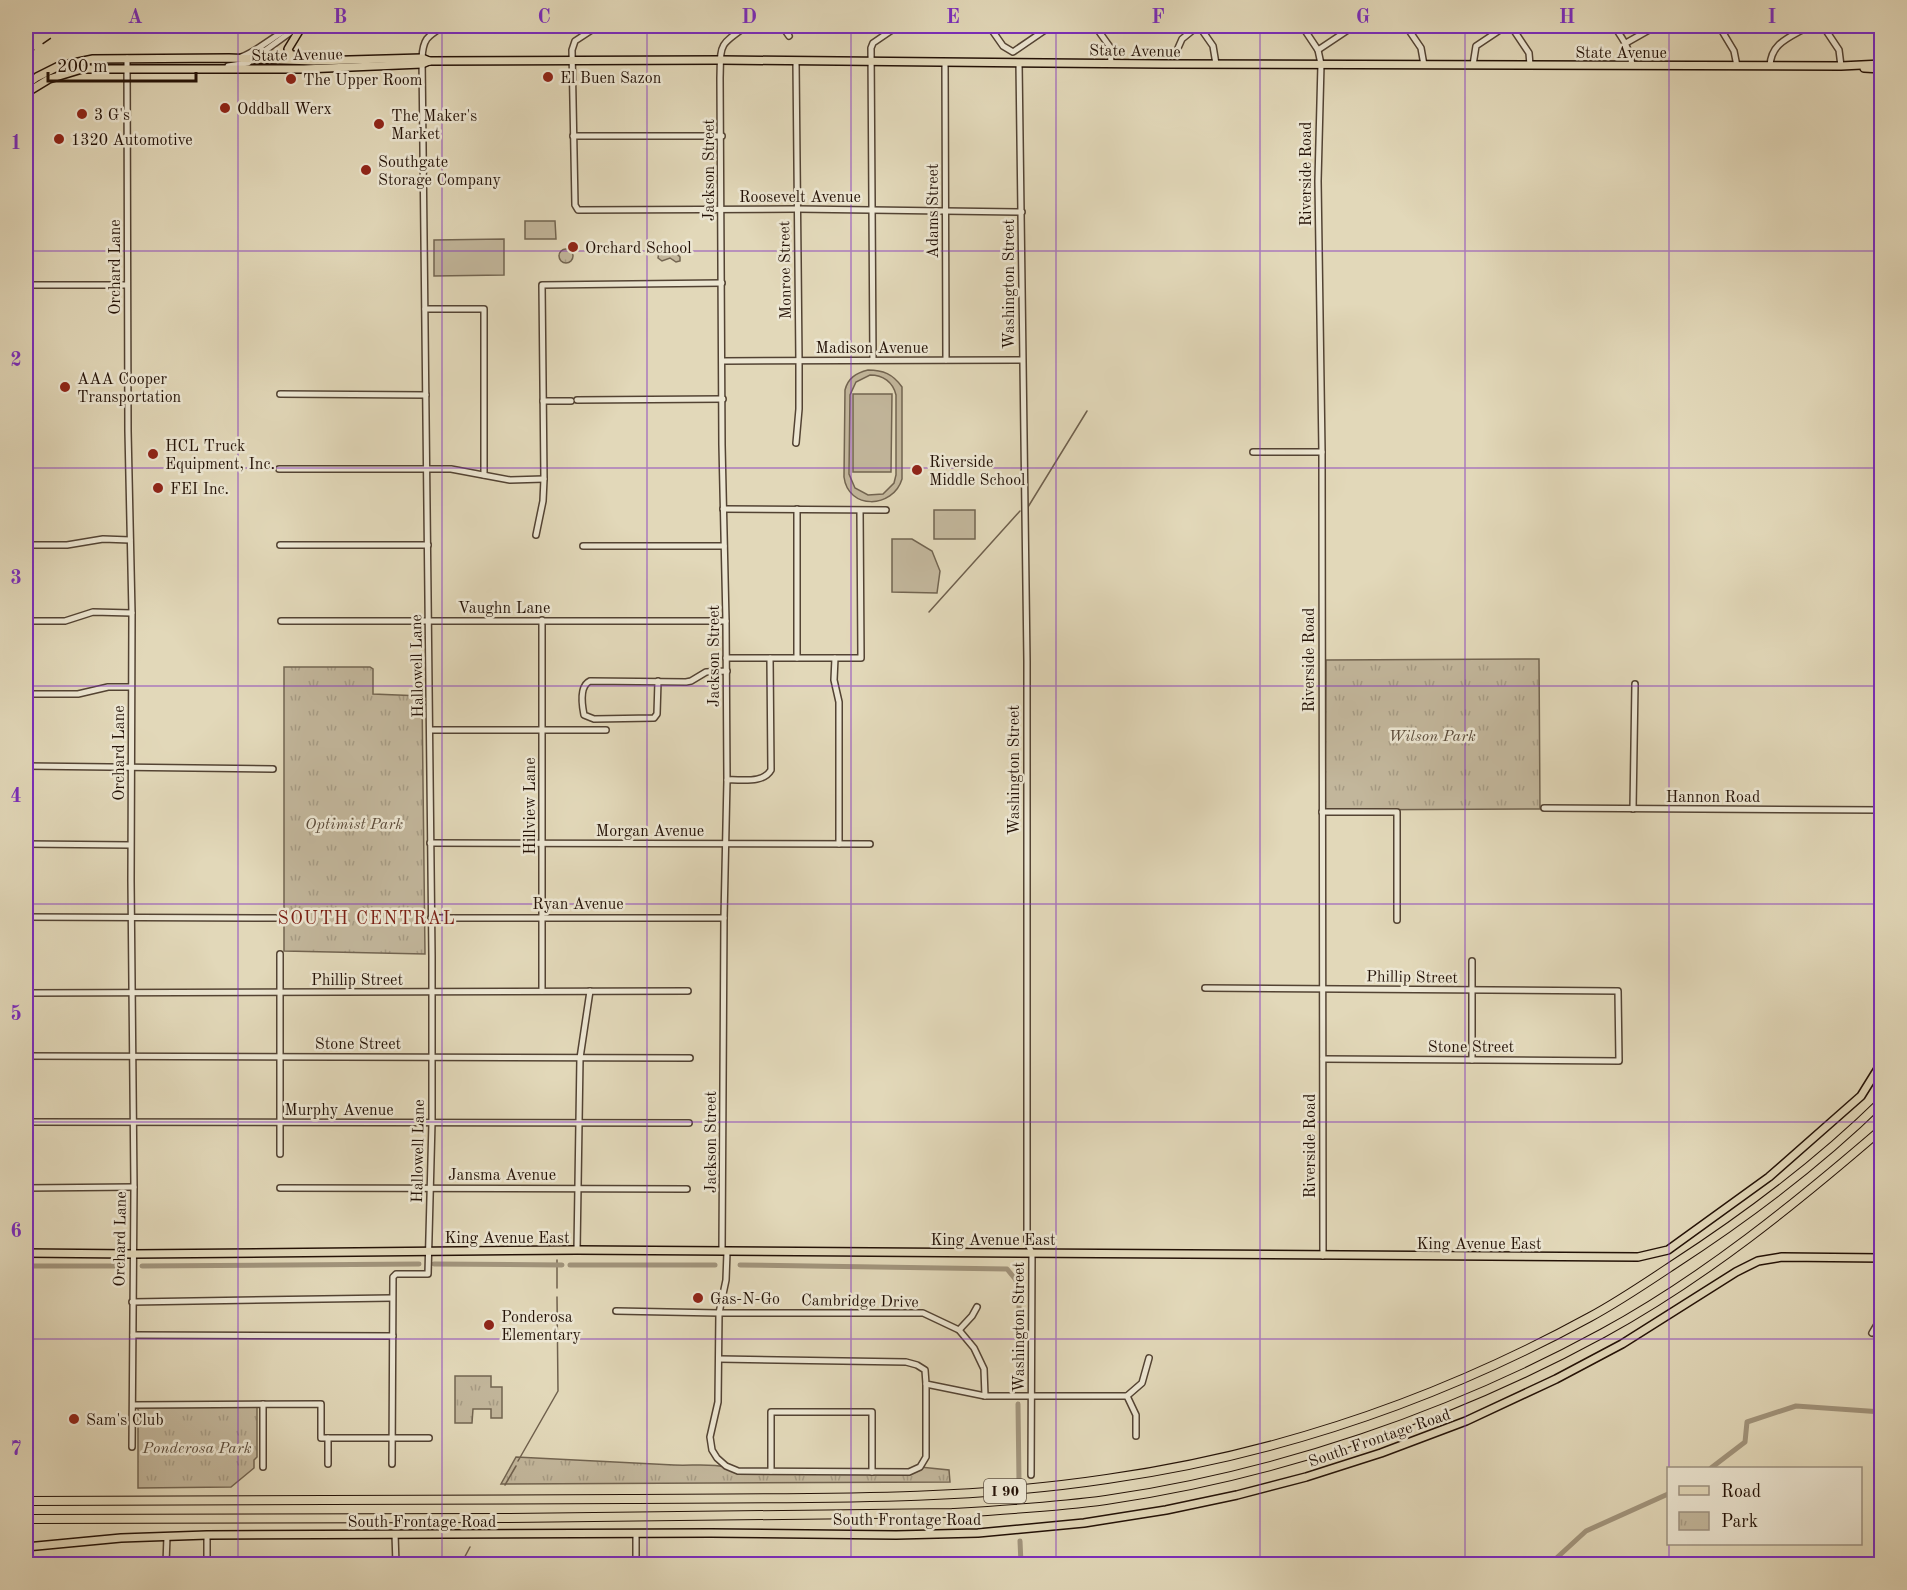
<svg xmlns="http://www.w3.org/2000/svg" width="1907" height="1590" font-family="'Old Standard TT',serif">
  <defs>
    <pattern id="park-tufts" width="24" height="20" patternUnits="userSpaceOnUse" patternTransform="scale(1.5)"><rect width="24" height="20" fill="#c2b69b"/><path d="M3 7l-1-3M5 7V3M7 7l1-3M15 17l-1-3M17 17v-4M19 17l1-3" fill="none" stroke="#a69b84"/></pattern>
  </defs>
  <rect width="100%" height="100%" fill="#e2d8b9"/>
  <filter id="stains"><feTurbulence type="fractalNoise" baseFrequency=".00333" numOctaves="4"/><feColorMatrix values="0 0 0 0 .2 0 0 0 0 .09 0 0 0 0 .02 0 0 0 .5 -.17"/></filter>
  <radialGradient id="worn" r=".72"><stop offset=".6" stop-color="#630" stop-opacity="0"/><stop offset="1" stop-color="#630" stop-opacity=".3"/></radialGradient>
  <g fill="#c2b69b" stroke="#726450" stroke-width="1.5" fill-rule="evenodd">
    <polygon points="525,221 555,221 556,239 525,239"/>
    <polygon points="504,239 504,275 434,276 434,240"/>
    <path d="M868 370C883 370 893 374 902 387V479C893 509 848 510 844 477L845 390C848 378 856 373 868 370ZM870 375C883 375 893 382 896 395V475L894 483 883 494 868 495 855 488 849 474 850 395 856 382Z"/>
    <polygon points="853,394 892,394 891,472 853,472"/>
    <rect x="934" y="510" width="41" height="29"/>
    <polygon points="892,539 912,539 932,551 940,571 937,593 892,592"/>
  </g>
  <g fill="url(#park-tufts)" stroke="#726450" stroke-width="1.5">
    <polygon points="671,248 680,257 680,261 676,262 670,258 662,261 658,258 659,252"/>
    <circle cx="566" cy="256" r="7"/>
    <polygon points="1539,659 1540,809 1325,810 1326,660"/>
    <polygon points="284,667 370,667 373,669 373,694 422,696 425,954 284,951"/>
    <polygon points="455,1376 491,1376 491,1387 502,1387 502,1418 491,1418 491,1409 473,1409 472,1423 455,1423"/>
    <polygon points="257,1407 257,1457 254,1460 254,1468 231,1487 138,1488 138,1408"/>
    <path d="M516 1457C569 1460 621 1462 674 1465 696 1466 717 1462 738 1471L899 1475 920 1467 949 1470 950 1482 501 1484Z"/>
  </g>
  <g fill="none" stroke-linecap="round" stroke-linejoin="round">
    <g stroke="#6f604d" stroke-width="1.5">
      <polyline points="1028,507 1087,411"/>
      <polyline points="929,612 1020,511"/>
      <polyline points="557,1260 557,1288"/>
      <polyline points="518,1461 558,1391 557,1297"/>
      <polyline points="505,1485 516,1466"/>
      <polyline points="461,1564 470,1547"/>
    </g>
    <g stroke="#a1947c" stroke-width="5">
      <polyline points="434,1264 562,1265"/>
      <polyline points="570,1265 715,1265"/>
      <polyline points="740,1265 1007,1269 1016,1280 1019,1296 1019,1385"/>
      <polyline points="26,1266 121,1266"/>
      <polyline points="142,1266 419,1264"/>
      <polyline points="1018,1404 1019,1482"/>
      <polyline points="1711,1468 1745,1442 1747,1422 1796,1406 1882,1412"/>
      <polyline points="1020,1541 1021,1564"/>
      <polyline points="1550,1564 1586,1531 1668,1494"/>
    </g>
    <g stroke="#534333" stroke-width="8">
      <g id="minor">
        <polyline points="598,26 575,41 572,50 575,205 578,210 797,209 1022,212"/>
        <polyline points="782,26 789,36"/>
        <polyline points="989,26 1003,46 1013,52 1051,26"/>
        <polyline points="1095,26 1110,47 1111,63"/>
        <polyline points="1199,26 1213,46 1216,64"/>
        <polyline points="1302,26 1318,50 1321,64 1318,181 1322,452 1323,1256"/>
        <polyline points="1406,26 1421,48 1424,65"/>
        <polyline points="1511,26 1529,53 1530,65"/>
        <path d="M1614 26C1623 39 1630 49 1632 65"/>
        <polyline points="1719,26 1734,51 1737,66"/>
        <polyline points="1823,26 1839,50 1841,66"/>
        <polyline points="1626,43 1656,26"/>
        <polyline points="1178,48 1182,39 1198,26"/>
        <polyline points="1318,50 1354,26"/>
        <path d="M241 57C260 50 275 34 294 26"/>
        <polyline points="127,58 128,431 132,613 131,881 134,1187 132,1447"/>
        <polyline points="796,62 799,361 799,409 796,443"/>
        <polyline points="945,62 946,360"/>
        <polyline points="1019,63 1027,661 1027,1242 1032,1253 1031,1475"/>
        <polyline points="1473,65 1476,46 1506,26"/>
        <polyline points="228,66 248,63 299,26"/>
        <path d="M1770 66C1771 42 1791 37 1809 26"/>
        <polyline points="573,136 722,136"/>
        <polyline points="26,285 127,285"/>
        <polyline points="425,309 484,309 484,475"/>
        <polyline points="873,360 871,48 873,43 898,26"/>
        <polyline points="722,361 1022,360"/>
        <polyline points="280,394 426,395"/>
        <polyline points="577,400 723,399"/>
        <polyline points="543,401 571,401"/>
        <polyline points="1253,452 1322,452"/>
        <polyline points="279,469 451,469 510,480 544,479"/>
        <polyline points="723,509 886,510"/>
        <polyline points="797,509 797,658"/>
        <polyline points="536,535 543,501 544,479 542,285 722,283"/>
        <polyline points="26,545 67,545 103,539 130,540"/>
        <polyline points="280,545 428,545"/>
        <polyline points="583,546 724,546"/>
        <polyline points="26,621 65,621 93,612 132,613"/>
        <polyline points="281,621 726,621"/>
        <polyline points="726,658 861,658 860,511"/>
        <polyline points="835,658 834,680 839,702 839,844"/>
        <path d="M658 681 657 714 654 718 594 719 584 715C582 705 579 686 590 681L686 682 691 681 706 672 727 671"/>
        <polyline points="26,694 78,694 108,687 131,687"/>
        <polyline points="430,730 606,730"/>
        <polyline points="26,766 273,769"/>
        <path d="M727 780C741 779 763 784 771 770L770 658"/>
        <polyline points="1544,808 1882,810"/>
        <polyline points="1633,809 1635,684"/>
        <polyline points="1322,812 1397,812 1397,920"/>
        <polyline points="430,843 870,844"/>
        <polyline points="26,844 130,845"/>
        <polyline points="26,917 276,918"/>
        <polyline points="431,918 724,918"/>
        <polyline points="280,954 280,1154"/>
        <polyline points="1472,961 1472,1060"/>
        <polyline points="1205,988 1618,991 1619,1061 1323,1059"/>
        <polyline points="542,991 542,620"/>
        <polyline points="26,993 688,991"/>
        <polyline points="26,1056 690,1058"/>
        <polyline points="26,1122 689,1123"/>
        <polyline points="26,1188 134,1187"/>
        <polyline points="280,1188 687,1189"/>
        <polyline points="577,1250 580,1058 590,991"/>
        <path d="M722 1251 724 918 727 780 726 621 722 445 720 78C721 43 718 46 747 26"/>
        <polyline points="727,1252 726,1280 719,1313 718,1402 710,1437 712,1450 717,1458 726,1466 738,1471 909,1472 920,1467 926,1457 926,1384"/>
        <polyline points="132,1302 392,1298"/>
        <polyline points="616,1311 719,1313 923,1313 959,1330 974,1348 984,1369 985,1396"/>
        <polyline points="959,1330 972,1316 977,1307"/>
        <polyline points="1872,1333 1882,1316"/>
        <polyline points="133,1335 393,1336"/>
        <polyline points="719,1359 906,1362 917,1365 925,1370 926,1384 985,1396 1127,1396 1136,1415 1136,1436"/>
        <polyline points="1127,1396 1142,1383 1149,1358"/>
        <polyline points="133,1405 321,1404 321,1438 328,1438 328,1464"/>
        <polyline points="328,1438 429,1438"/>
        <path d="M392 1464 393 1277 396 1274H428L432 1122V956L422 58C423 38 428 36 444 26"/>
        <polyline points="263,1467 263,1404"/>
        <polyline points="771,1471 771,1412 872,1412 872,1472"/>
        <polyline points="395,1534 396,1564"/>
        <polyline points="207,1535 207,1564"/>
        <polyline points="166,1564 167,1536"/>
        <polyline points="636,1564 636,1534"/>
      </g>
    </g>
    <g stroke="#231106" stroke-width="10">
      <g id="major">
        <polyline points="300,57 290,54 288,49 302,26"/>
        <polyline points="1864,68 1882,69"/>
        <polyline points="26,85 37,77 59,66 93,59 229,58 314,61 422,58 429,61"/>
        <polyline points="26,93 49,79 82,69 304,69 422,64 429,61 721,60 1164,64 1841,66 1882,64"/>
        <polyline points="26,1253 132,1254 577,1250 1638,1257 1668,1250 1769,1177 1861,1096 1879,1067 1882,1058"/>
        <polyline points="26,1547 121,1538 207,1535 711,1533 896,1535 978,1533 1084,1523 1166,1510 1237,1495 1306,1477 1381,1453 1466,1421 1556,1379 1622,1344 1736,1272 1758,1261 1782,1257 1882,1258"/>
      </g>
    </g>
    <g stroke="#231106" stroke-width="10">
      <g id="highway">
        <path d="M26 1501C226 1500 426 1500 626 1499 786 1497 948 1503 1107 1479 1276 1455 1440 1399 1590 1317 1618 1302 1646 1283 1673 1265 1747 1217 1819 1163 1882 1101"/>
        <path d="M26 1519 509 1518 952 1513C1003 1510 1055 1507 1106 1500 1278 1475 1451 1416 1603 1333 1704 1278 1795 1204 1882 1129"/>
      </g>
    </g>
    <use href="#minor" stroke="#ece6d2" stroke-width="5"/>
    <use href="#major" stroke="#e2d8b9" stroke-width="7"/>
    <use href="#highway" stroke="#e2d8b9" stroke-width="8"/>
    <polyline stroke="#231106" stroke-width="1.5" stroke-dasharray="10 10" stroke-linecap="butt" points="26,55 69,26"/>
  </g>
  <path fill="none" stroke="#7b2cbf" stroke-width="1.5" stroke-opacity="0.55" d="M238 26V1564M442 26V1564M647 26V1564M851 26V1564M1056 26V1564M1260 26V1564M1465 26V1564M1669 26V1468M26 251H1882M26 468H1882M26 686H1882M26 904H1882M26 1122H1882M26 1339H1882M1669 1544V1564"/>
  <g fill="#8f2418" stroke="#ece6d2" stroke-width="2">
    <circle cx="548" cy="77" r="6"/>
    <circle cx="291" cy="79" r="6"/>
    <circle cx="225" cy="108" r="6"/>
    <circle cx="82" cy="114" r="6"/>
    <circle cx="379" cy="124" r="6"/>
    <circle cx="59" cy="139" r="6"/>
    <circle cx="366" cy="170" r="6"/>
    <circle cx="573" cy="247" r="6"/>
    <circle cx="65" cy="387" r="6"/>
    <circle cx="153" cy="454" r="6"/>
    <circle cx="917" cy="470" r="6"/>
    <circle cx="158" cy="488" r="6"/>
    <circle cx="698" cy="1298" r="6"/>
    <circle cx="489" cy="1325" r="6"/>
    <circle cx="74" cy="1419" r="6"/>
  </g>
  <g text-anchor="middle" stroke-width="5" stroke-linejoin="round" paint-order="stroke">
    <rect fill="#ece6d2" stroke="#5f5143" stroke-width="1.5" x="984" y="1479" width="42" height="24" rx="4.5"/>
    <g font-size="15" font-weight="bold" fill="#231106">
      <text x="1005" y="1496">I 90</text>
    </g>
    <g font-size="16" fill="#231106" stroke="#ece6d2">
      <text transform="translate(1135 50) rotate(1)" y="6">State Avenue</text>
      <text x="1621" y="58">State Avenue</text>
      <text transform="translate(297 54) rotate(-1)" y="6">State Avenue</text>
      <text transform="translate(708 170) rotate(-90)" y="6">Jackson Street</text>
      <text transform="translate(1305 174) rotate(-90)" y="6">Riverside Road</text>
      <text x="800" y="202">Roosevelt Avenue</text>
      <text transform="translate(932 211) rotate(-90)" y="6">Adams Street</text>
      <text transform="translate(114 267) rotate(-90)" y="6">Orchard Lane</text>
      <text transform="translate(784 270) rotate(-91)" y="6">Monroe Street</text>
      <text transform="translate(1008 284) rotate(-90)" y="6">Washington Street</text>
      <text x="872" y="353">Madison Avenue</text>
      <text x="504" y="613">Vaughn Lane</text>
      <text transform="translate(713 656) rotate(-90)" y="6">Jackson Street</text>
      <text transform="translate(1308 660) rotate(-90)" y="6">Riverside Road</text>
      <text transform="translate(416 666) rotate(-91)" y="6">Hallowell Lane</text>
      <text transform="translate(118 753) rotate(-90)" y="6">Orchard Lane</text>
      <text transform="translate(1013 770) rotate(-90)" y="6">Washington Street</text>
      <text x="1713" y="802">Hannon Road</text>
      <text transform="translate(529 806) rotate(-90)" y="6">Hillview Lane</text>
      <text x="650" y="836">Morgan Avenue</text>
      <text x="578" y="909">Ryan Avenue</text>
      <text transform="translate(1412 976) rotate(1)" y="6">Phillip Street</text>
      <text x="357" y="985">Phillip Street</text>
      <text x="358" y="1049">Stone Street</text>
      <text x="1471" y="1052">Stone Street</text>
      <text x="339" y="1115">Murphy Avenue</text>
      <text transform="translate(710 1142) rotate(-90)" y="6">Jackson Street</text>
      <text transform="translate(1309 1146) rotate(-90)" y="6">Riverside Road</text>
      <text transform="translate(417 1151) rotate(-89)" y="6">Hallowell Lane</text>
      <text x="502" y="1180">Jansma Avenue</text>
      <text x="507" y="1243">King Avenue East</text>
      <text transform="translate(119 1239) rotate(-89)" y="6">Orchard Lane</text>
      <text x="993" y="1245">King Avenue East</text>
      <text x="1479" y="1249">King Avenue East</text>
      <text transform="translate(860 1300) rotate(1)" y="6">Cambridge Drive</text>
      <text transform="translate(1018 1327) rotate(-90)" y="6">Washington Street</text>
      <text transform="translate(1379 1437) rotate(-19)" y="6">South Frontage Road</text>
      <text x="907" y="1525">South Frontage Road</text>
      <text x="422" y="1527">South Frontage Road</text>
    </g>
    <g font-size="16" fill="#231106" stroke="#ece6d2" text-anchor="start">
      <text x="560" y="83">El Buen Sazon</text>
      <text x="303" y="85">The Upper Room</text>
      <text x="237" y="114">Oddball Werx</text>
      <text x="94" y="120">3 G's</text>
      <text x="391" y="121">The Maker's<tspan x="391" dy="18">Market</tspan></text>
      <text x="71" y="145">1320 Automotive</text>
      <text x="378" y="167">Southgate<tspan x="378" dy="18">Storage Company</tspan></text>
      <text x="585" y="253">Orchard School</text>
      <text x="77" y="384">AAA Cooper<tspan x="77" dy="18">Transportation</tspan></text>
      <text x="165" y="451">HCL Truck<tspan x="165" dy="18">Equipment, Inc.</tspan></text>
      <text x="929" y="467">Riverside<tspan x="929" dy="18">Middle School</tspan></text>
      <text x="170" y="494">FEI Inc.</text>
      <text x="710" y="1304">Gas-N-Go</text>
      <text x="501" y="1322">Ponderosa<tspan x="501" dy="18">Elementary</tspan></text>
      <text x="86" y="1425">Sam's Club</text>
    </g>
    <g font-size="16" font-style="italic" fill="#5b4b3a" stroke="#ece6d2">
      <text x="1432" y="741">Wilson Park</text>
      <text x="354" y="829">Optimist Park</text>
      <text x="197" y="1453">Ponderosa Park</text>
    </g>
    <g font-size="18" letter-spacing="1.5" fill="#7a1f14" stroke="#ece6d2">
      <text x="367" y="924">SOUTH CENTRAL</text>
    </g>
  </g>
  <rect width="1907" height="1590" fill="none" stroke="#e2d8b9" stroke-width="66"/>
  <rect x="1667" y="1467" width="195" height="78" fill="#ece6d2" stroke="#9c9180" stroke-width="1.5"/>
  <rect x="1679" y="1486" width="30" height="9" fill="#e2d8b9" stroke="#9c9180" stroke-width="1.5"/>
  <text x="1721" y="1497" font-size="18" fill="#231106">Road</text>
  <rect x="1679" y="1512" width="30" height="18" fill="url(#park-tufts)" stroke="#9c9180" stroke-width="1.5"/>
  <text x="1721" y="1527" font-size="18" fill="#231106">Park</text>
  <path d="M48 72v9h148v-9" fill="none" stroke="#231106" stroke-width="3"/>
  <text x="57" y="72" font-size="18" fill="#231106" stroke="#ece6d2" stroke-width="4.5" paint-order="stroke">200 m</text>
  <rect x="33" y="33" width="1841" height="1524" fill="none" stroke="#7b2cbf" stroke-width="2"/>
  <g font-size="20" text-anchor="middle" font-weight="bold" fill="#7b2cbf">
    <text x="135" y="23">A</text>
    <text x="340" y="23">B</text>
    <text x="544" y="23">C</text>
    <text x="749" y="23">D</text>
    <text x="953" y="23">E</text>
    <text x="1158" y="23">F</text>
    <text x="1363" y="23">G</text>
    <text x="1567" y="23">H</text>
    <text x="1772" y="23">I</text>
    <text x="16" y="149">1</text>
    <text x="16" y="366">2</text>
    <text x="16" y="584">3</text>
    <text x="16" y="802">4</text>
    <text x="16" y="1020">5</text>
    <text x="16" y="1237">6</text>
    <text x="16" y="1455">7</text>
  </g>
  <rect width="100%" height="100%" filter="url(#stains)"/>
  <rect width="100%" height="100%" fill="url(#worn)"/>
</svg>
